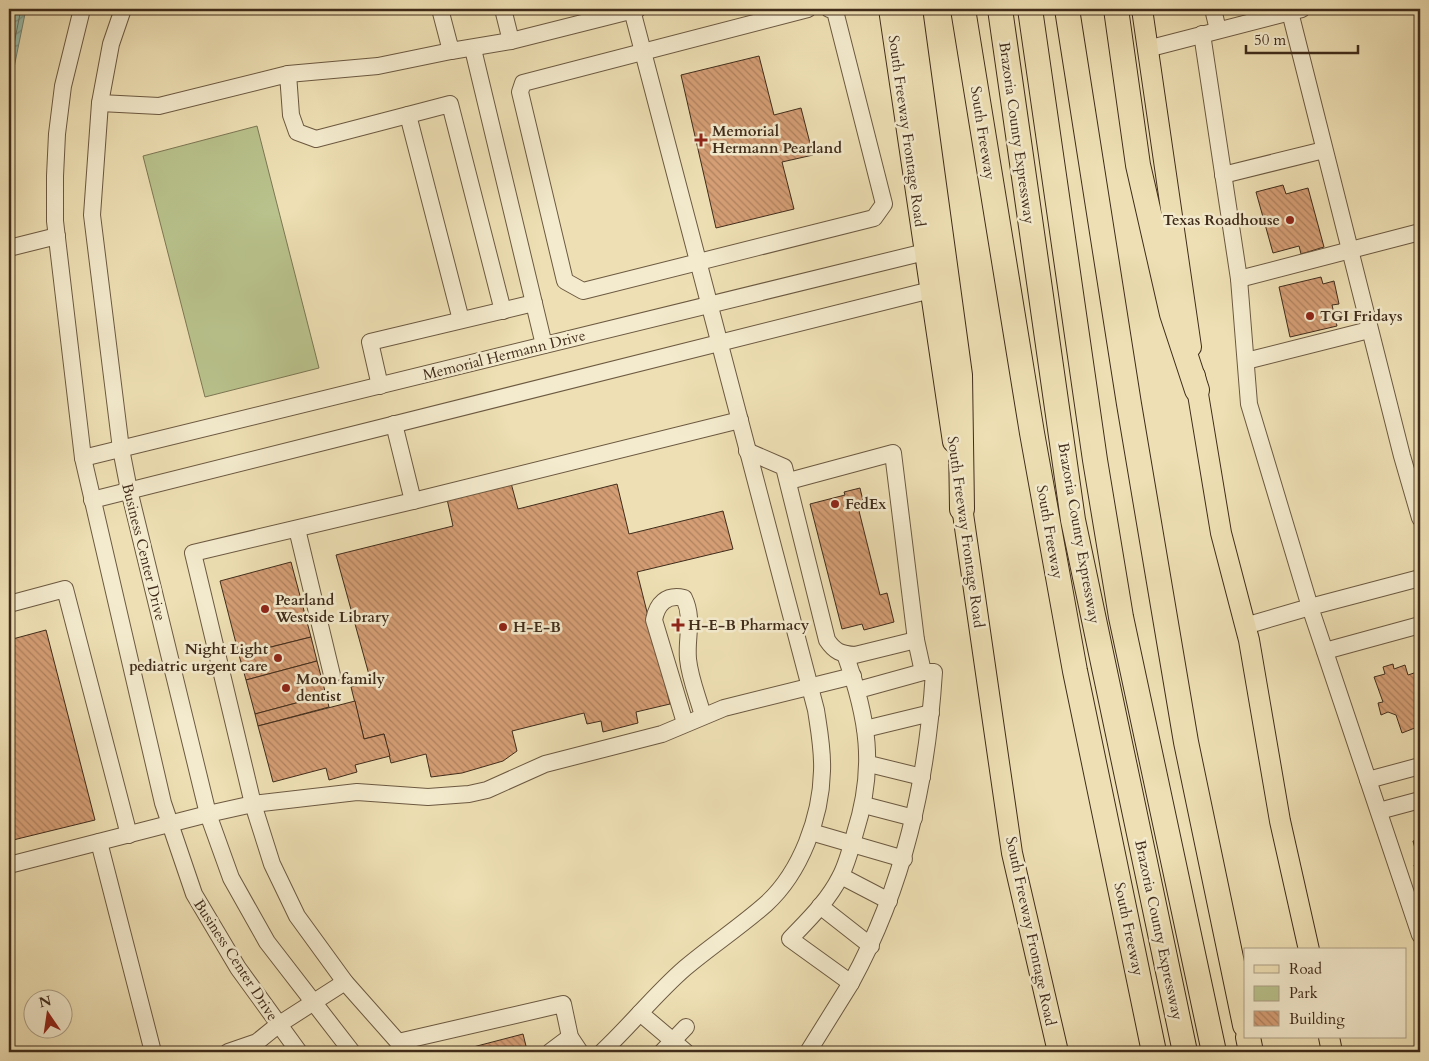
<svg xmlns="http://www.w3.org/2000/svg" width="1429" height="1061" font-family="Cardo,serif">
  <defs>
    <pattern id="water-waves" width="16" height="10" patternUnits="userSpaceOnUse" patternTransform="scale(1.25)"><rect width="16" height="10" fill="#99bdac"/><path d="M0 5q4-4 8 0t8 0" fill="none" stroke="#7e9a8b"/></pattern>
    <pattern id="building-back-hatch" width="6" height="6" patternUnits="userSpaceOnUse" patternTransform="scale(1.25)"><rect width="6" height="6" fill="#d59e75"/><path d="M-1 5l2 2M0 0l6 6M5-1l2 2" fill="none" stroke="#ae815f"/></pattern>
  </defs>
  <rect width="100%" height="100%" fill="#eee0b4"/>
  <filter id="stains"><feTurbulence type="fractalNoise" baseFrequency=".004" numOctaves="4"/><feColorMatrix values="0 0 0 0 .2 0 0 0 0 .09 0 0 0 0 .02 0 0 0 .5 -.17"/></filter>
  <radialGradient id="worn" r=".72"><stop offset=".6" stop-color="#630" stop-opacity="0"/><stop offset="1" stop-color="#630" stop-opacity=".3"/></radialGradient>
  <polygon fill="#b9c28c" stroke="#7c7754" points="257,126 319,368 205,397 143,156"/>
  <polygon fill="url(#water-waves)" stroke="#758372" points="9,9 26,9 9,92"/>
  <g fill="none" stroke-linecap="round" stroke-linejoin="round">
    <polyline stroke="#6c7464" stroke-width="1" points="9,69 21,9"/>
  </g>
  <g fill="url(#building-back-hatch)" stroke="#402c1b">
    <polygon points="759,56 774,115 801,108 813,155 782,162 794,209 716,228 681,75"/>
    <polygon points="1283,185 1286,194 1308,188 1324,247 1301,254 1299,246 1273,253 1256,192"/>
    <polygon points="1321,277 1323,284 1334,281 1339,304 1332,305 1337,326 1290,337 1279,287"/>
    <polygon points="511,483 518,509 617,484 629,534 723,511 733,549 637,572 670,704 636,712 638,723 603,732 601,721 587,724 584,713 512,731 517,751 503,761 462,773 431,777 426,754 391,763 384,734 364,739 351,687 371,682 336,555 453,526 447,499"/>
    <polygon points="860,488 864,505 858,507 880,595 887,593 894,622 864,630 862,624 842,629 810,504 845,495 844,492"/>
    <polygon points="291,562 311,637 239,655 220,581"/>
    <polygon points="46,630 95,820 9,841 9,640"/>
    <polygon points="311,637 317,661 246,680 239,655"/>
    <polygon points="317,661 326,695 255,714 246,680"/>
    <polygon points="1393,664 1394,669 1405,665 1408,675 1420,671 1420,726 1402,733 1396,715 1388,712 1381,715 1378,703 1383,702 1374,677 1385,674 1383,667"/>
    <polygon points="326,695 329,707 258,726 255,714"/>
    <polygon points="355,701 364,739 384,734 390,756 355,765 357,772 329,780 326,768 273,782 258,726"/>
    <polygon points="1420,839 1420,855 1417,856 1413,841"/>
    <polygon points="1420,863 1420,887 1414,865"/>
    <polygon points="523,1034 527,1050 519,1052 454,1052"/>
  </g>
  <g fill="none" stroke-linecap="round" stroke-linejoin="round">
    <g stroke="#6c5941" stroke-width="18">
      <g id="minor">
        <polyline points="82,9 63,86 57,134 55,176 55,221 83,458 163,803 194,894 238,968 299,1052"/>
        <polyline points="123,9 111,44 100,103 92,215 121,449 129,490 208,814 231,878 267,942 352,1052"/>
        <polyline points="440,9 451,51 511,41 638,9"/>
        <polyline points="503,9 511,41"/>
        <polyline points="808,9 523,83 520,92 565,281 583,291 874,218 884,204 835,11 829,9"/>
        <polyline points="1213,9 1218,30"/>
        <polyline points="1290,12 1402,456 1420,518"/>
        <polyline points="1202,34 1239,279 1249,404 1310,607 1245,626"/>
        <polyline points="473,49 544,345"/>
        <polyline points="1147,49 1302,9"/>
        <polyline points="288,74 378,66 451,51"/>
        <polyline points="100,103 159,106 288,74 291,115 297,132 316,139 408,115"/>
        <polyline points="1223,175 1324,150"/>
        <polyline points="9,248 57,236"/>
        <polyline points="1239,279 1420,232"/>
        <polyline points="461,320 408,115 450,104 503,311"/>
        <polyline points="1246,361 1369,330"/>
        <polyline points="380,386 370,342 534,303"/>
        <polyline points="394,424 413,501 193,553 253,804 272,864 297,916 345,982 407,1052"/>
        <path d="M747 451 784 467 827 640C835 652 841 654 855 655L916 640"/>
        <polyline points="83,458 925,252"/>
        <polyline points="789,481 893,453 916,640 923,672"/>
        <polyline points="92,500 931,290"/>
        <polyline points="413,501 740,420"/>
        <polyline points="297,529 332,675"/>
        <polyline points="1420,578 1310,607 1420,935"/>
        <polyline points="9,604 65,589 129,835"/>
        <polyline points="1325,651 1420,625"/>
        <path d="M845 654C868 718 876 767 855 833 851 848 847 864 840 877 828 901 808 920 790 939L851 983C904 886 927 782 934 672H923L858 690"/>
        <path d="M685 723 654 620C657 604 666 594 684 598 694 619 686 637 688 659 690 679 698 697 703 716"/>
        <polyline points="865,729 931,713"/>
        <polyline points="869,764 922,777"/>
        <polyline points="1368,780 1420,766"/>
        <polyline points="864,805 914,818"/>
        <polyline points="1379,811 1420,800"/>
        <polyline points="811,832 904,859"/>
        <polyline points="99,842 153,1052"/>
        <polyline points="9,865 208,814 253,804 357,792 428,797 469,794 487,790 545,764 662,734 724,708 853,676"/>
        <polyline points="841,876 889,901"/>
        <polyline points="820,906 871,946"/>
        <polyline points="640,1013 686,1052"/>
        <polyline points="398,1042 563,1004 570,1037 580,1052"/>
        <polyline points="228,1052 257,1042 278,1025 345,982"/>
        <polyline points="550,1052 570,1037"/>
        <path d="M602 1052C631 1025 655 994 685 968 711 946 740 927 766 904 801 872 821 817 822 771 823 750 819 730 816 710L632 10"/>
        <polyline points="662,1052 686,1027"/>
        <polyline points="808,1052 851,983"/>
      </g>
    </g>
    <g stroke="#402c1b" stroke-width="22">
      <g id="major">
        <polyline points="889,9 953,442"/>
        <polyline points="1142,9 1191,347"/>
        <polyline points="1195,376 1221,533 1249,640 1280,821 1309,950"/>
        <polyline points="960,493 1012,853 1058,1052"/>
        <polyline points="1329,1037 1332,1052"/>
      </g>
    </g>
    <g stroke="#402c1b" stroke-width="26">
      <g id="highway">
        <polyline points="910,9 960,375 962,509"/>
        <polyline points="963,9 1032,433 1075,671 1154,1052"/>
        <polyline points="1000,9 1073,520 1185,1052"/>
        <polyline points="1030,9 1095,460 1121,617 1214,1052"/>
        <polyline points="1067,9 1129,404 1186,742 1245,1025"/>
        <polyline points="1116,9 1138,165 1172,314 1197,390"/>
        <polyline points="1248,1037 1251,1052"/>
      </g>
    </g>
    <use href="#minor" stroke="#f4ebce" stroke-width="16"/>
    <use href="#major" stroke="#eee0b4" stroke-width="20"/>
    <use href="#highway" stroke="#eee0b4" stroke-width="24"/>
  </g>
  <g fill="#8f2418" stroke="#f4ebce" stroke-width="2">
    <path d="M698.5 132.5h5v5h5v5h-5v5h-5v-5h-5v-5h5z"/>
    <circle cx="1290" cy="220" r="5"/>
    <circle cx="1310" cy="316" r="5"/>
    <circle cx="835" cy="504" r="5"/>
    <circle cx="265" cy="609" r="5"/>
    <path d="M675.5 617.5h5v5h5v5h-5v5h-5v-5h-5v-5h5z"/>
    <circle cx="503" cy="627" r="5"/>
    <circle cx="278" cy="658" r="5"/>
    <circle cx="286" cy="688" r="5"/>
  </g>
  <g text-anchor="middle" stroke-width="5" stroke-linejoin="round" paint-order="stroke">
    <g font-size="15" font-weight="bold" fill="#402c1b" stroke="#f4ebce" text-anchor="start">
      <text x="712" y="136">Memorial<tspan x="712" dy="17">Hermann Pearland</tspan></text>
      <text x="1280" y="225" text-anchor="end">Texas Roadhouse</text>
      <text x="1320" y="321">TGI Fridays</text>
      <text x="845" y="509">FedEx</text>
      <text x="275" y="605">Pearland<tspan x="275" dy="17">Westside Library</tspan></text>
      <text x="688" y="630">H-E-B Pharmacy</text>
      <text x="513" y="632">H-E-B</text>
      <text x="268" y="654" text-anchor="end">Night Light<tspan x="268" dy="17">pediatric urgent care</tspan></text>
      <text x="296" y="684">Moon family<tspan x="296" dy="17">dentist</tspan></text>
    </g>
    <g font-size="15" fill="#402c1b" stroke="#f4ebce">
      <text transform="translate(907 131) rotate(82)" y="5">South Freeway Frontage Road</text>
      <text transform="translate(983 133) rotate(81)" y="5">South Freeway</text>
      <text transform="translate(1017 133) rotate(82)" y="5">Brazoria County Expressway</text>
      <text transform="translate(504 355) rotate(-14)" y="5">Memorial Hermann Drive</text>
      <text transform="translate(966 532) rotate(82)" y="5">South Freeway Frontage Road</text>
      <text transform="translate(1050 532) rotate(80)" y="5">South Freeway</text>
      <text transform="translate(1079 533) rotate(80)" y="5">Brazoria County Expressway</text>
      <text transform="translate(144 552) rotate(76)" y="5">Business Center Drive</text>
      <text transform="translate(1129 929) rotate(78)" y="5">South Freeway</text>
      <text transform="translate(1159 930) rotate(78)" y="5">Brazoria County Expressway</text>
      <text transform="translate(1031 931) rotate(78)" y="5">South Freeway Frontage Road</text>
      <text transform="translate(236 960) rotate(57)" y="5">Business Center Drive</text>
    </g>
  </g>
  <rect width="1429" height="1061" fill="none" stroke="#eee0b4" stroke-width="30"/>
  <rect x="10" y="10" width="1409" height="1041" fill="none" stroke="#402c1b" stroke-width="2.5"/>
  <rect x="15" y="15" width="1399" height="1031" fill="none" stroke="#402c1b"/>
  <rect x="1244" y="948" width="162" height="90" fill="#f4ebce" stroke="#ac9f86"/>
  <rect x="1254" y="965" width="25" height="8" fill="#eee0b4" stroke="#ac9f86"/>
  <text x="1289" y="974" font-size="15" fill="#402c1b">Road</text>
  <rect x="1254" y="986" width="25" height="15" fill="#b9c28c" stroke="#ac9f86"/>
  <text x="1289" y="998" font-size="15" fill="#402c1b">Park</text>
  <rect x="1254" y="1011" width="25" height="15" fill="url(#building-back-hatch)" stroke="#ac9f86"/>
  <text x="1289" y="1024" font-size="15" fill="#402c1b">Building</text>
  <g transform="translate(48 1014) rotate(347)"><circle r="24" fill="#f4ebce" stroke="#ac9f86"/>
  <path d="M0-4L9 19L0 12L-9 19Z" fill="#8f2418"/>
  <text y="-8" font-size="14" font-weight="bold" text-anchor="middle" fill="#402c1b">N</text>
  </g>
  <path d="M1246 45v8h112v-8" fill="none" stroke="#402c1b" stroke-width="2.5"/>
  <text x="1254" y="45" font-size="15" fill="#402c1b" stroke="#f4ebce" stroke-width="4" paint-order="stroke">50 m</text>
  <rect width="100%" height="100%" filter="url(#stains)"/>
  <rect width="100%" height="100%" fill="url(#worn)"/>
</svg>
